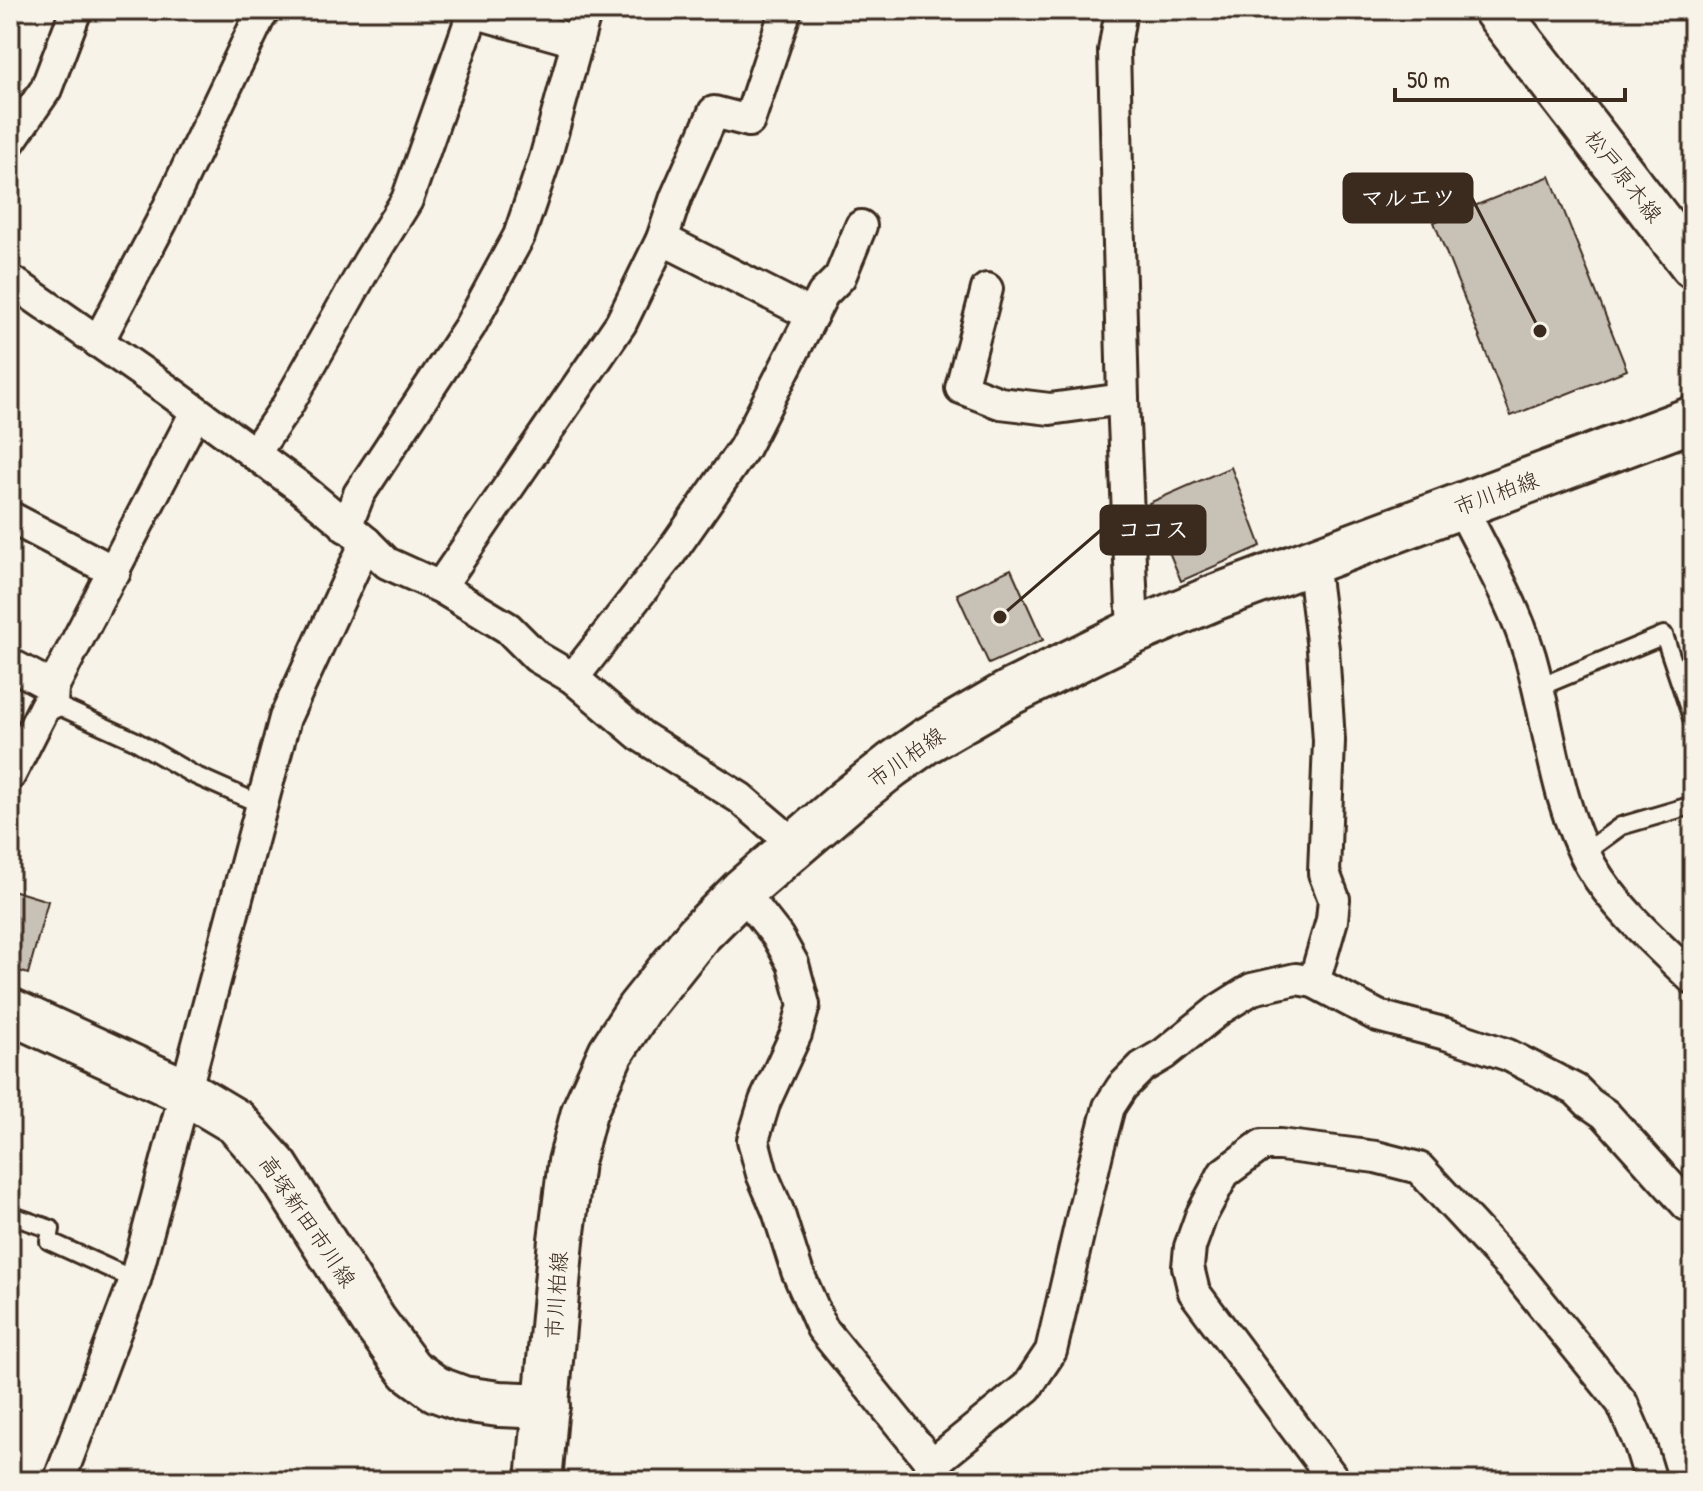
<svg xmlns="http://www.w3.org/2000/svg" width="1703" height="1491" font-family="'Patrick Hand','Klee One',sans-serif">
  <rect width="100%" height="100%" fill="#f7f3e8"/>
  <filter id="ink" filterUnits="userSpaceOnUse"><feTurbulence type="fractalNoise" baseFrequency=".0125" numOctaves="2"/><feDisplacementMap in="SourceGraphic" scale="16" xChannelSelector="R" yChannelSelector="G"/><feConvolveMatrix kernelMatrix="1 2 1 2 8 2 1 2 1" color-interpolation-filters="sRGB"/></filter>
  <g filter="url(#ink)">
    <g fill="#c8c1b6" stroke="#3b2a1e" stroke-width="2">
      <polygon points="1550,176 1627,370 1511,416 1434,222"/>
      <polygon points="1231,467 1261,546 1181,581 1149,503"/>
      <polygon points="1011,569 1043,640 989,664 957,594"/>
      <polygon points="12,890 48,901 28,974 10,968"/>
    </g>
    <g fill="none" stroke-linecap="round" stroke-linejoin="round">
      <g stroke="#3b2a1e" stroke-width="22">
        <g id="service">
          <polyline points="1537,688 1664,635 1693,721"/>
          <polyline points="52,703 134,740 192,774 262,805"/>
          <polyline points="1584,853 1621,826 1693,805"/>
          <polyline points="10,1215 51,1229 49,1241 135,1280"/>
        </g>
      </g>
      <g stroke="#3b2a1e" stroke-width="36">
        <g id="minor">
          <polyline points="1121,10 1114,51 1123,399 1133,632"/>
          <polyline points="473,12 576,41"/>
          <polyline points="10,141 46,89 76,10"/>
          <polyline points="662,239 812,315"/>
          <polyline points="10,280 166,389 301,488 366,542 387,563 440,587 508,628 537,657 573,678 641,736 740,798 795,845"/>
          <polyline points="987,289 961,388 1000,403 1050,409 1123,399"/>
          <polyline points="98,342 162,221 259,18 265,10"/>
          <polyline points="254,454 287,406 369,261 407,200 474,10"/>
          <path d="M1461 506C1485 555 1514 603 1530 656 1550 725 1555 802 1591 866 1616 909 1658 945 1693 979"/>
          <polyline points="10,517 115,572"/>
          <polyline points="346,527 359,494 470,326 519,236 545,159 586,10"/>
          <polyline points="1312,561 1323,649 1329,741 1324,873 1334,899 1332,920 1314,982"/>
          <polyline points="440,587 621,323 662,239 676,197 714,112 749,121 786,10"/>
          <polyline points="10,664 53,687"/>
          <polyline points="573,678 670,554 744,448 823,294 840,277 861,226"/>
          <polyline points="10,775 45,706 52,703 53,687 196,412"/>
          <polyline points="742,891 778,937 793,964 804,1005 796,1034 765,1101 753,1140 762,1174 778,1211 797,1271 822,1328 932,1464 940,1480"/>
          <polyline points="932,1464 1027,1387 1051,1351 1097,1153 1109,1107 1122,1087 1142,1067 1164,1054 1220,1009 1252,989 1296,979 1314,982 1378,1016 1446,1034 1508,1055 1576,1090 1589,1103 1605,1114 1687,1205 1693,1206"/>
          <polyline points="59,1481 135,1280 285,718 366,542"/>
          <polyline points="1335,1481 1194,1292 1188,1267 1190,1247 1201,1216 1224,1173 1262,1145 1280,1145 1376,1157 1419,1168 1520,1277 1622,1403 1640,1445 1651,1481"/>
        </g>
      </g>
      <g stroke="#3b2a1e" stroke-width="50">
        <g id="secondary">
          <polyline points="1496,10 1693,265"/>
          <polyline points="10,1011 184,1091 236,1122 276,1167 373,1320 410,1370 436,1389 463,1399 499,1404 547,1406"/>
        </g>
      </g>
      <g stroke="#3b2a1e" stroke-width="50">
        <polyline id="primary" points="539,1481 561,1240 571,1162 584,1112 611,1052 639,1009 698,935 742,891 849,799 892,765 926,741 1009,693 1133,632 1216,597 1693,419"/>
      </g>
      <use href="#service" stroke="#f7f3e8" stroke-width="16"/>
      <use href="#minor" stroke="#f7f3e8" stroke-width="30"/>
      <use href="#secondary" stroke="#f7f3e8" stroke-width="44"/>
      <use href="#primary" stroke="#f7f3e8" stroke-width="44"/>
    </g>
  </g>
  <g text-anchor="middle" stroke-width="7" stroke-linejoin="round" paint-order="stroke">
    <g font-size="22" fill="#3b2a1e" stroke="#f7f3e8">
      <text transform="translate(1624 176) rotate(52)" y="8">松戸原木線</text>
      <text transform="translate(1496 493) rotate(-20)" y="8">市川柏線</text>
      <text transform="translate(906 757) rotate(-35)" y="8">市川柏線</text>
      <text transform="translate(308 1221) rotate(56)" y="8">高塚新田市川線</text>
      <text transform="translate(556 1295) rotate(-86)" y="8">市川柏線</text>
    </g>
  </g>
  <path fill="none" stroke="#3b2a1e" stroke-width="3" d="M1540 331L1472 198M1000 617L1101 530"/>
  <g fill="#3b2a1e" stroke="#f7f3e8" stroke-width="3">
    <circle cx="1540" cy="331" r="8"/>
    <circle cx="1000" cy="617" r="8"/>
  </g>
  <g fill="#3b2a1e" stroke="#3b2a1e" stroke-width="3">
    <rect x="1344" y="174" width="128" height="48" rx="8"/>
    <rect x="1101" y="506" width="104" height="48" rx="8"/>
  </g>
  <g font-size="24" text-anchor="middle" font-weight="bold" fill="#fff">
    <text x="1408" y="206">マルエツ</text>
    <text x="1153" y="538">ココス</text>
  </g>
  <rect width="1703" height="1491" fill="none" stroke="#f7f3e8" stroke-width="40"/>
  <rect x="20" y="20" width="1663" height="1451" fill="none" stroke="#3b2a1e" stroke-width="3" filter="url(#ink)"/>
  <path d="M1395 88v12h230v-12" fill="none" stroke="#3b2a1e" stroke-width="4"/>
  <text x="1407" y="88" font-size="24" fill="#3b2a1e" stroke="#f7f3e8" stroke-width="6" paint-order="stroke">50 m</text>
</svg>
